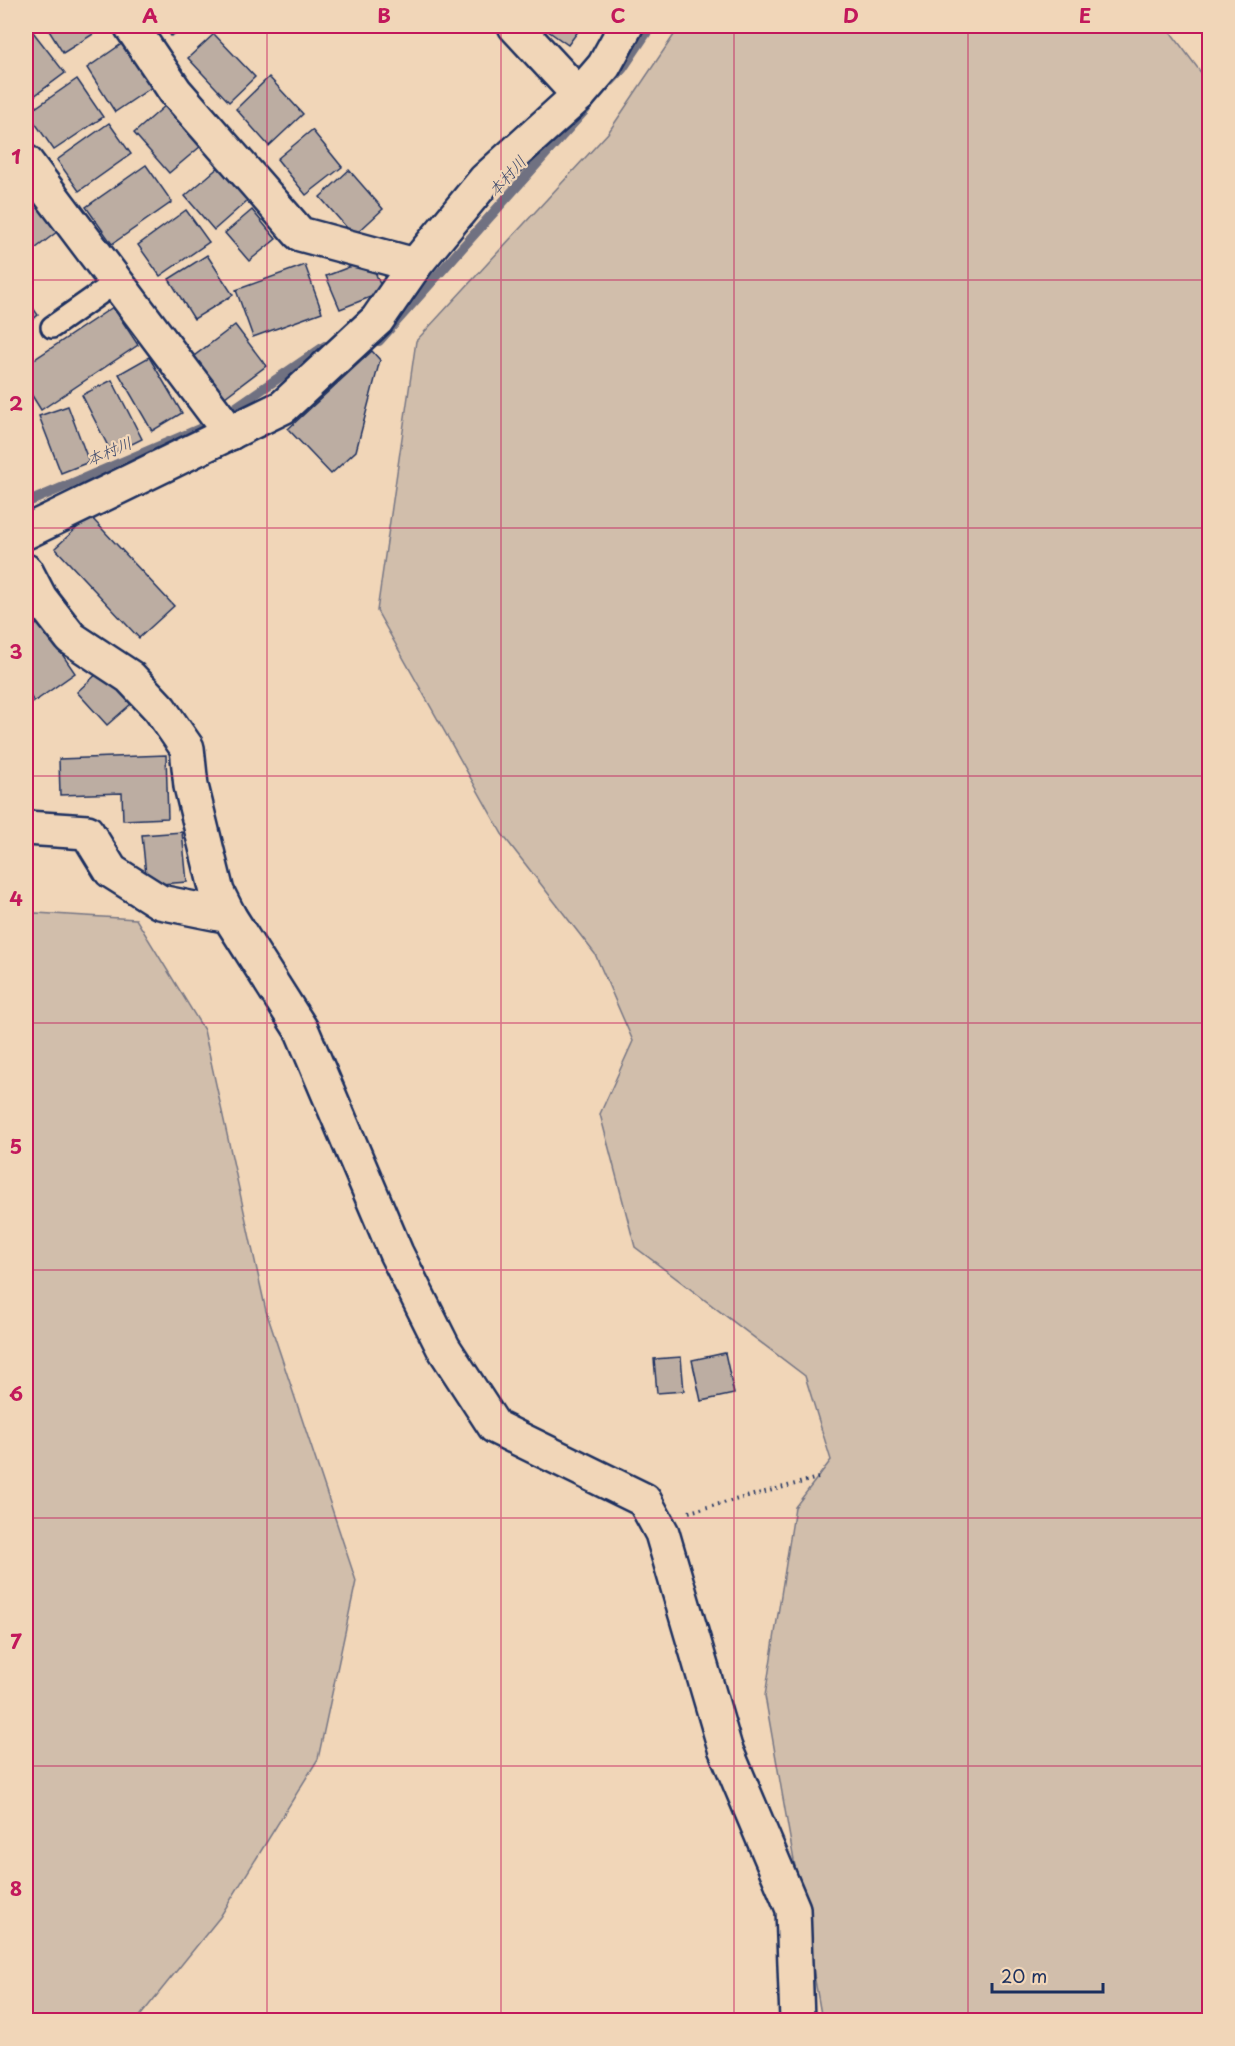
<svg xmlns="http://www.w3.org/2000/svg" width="1235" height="2046" font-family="'Playpen Sans','Klee One',sans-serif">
  <rect width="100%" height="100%" fill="#f1d6b8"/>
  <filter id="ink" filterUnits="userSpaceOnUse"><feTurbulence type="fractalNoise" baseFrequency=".0167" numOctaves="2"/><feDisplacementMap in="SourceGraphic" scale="12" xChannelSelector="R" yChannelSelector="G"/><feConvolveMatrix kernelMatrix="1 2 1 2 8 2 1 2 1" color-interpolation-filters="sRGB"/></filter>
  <g filter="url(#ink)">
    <g fill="#d1beab" stroke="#767684" stroke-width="1.5">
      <polygon points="680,26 1166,26 1209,83 1209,2020 822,2020 765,1696 795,1507 831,1460 805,1376 635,1247 600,1114 633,1041 595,954 502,834 377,611 416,341 608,133"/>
      <polygon points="36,913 136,919 204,1030 266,1311 356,1581 318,1759 220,1917 137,2020 26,2020 26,919"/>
    </g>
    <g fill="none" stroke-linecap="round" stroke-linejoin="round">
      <g stroke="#707181" stroke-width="10">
        <polyline points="611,81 623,68 651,26"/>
        <polyline points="379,341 586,109"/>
        <polyline points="26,503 213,423 325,346"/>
      </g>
    </g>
    <g fill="#bcada2" stroke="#1b2f5e" stroke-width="1.5">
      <polygon points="46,26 106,26 63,53"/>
      <polygon points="164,26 188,26 171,36"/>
      <polygon points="541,26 582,26 568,45"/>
      <polygon points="33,32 65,73 26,102 26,37"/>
      <polygon points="214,34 255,77 229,102 188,58"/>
      <polygon points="123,43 152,87 115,112 87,68"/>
      <polygon points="269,77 303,114 269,146 236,109"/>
      <polygon points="77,79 103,117 54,150 28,113"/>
      <polygon points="166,105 201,146 169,173 134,133"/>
      <polygon points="109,123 131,154 79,191 57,160"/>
      <polygon points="312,130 342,167 306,195 277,159"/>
      <polygon points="146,165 172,202 112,244 86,207"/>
      <polygon points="220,166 248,200 214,230 185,196"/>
      <polygon points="349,170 383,209 354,236 320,197"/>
      <polygon points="36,197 62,228 27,255 26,205"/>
      <polygon points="186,210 209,242 160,276 138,245"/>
      <polygon points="252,210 276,239 249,261 225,233"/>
      <polygon points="207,255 233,295 194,319 169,279"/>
      <polygon points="370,259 383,292 340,309 326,276"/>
      <polygon points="305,265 322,312 253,337 236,290"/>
      <polygon points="26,298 38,315 26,325"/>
      <polygon points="113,307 138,345 41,410 26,386 26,365"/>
      <polygon points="235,325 266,366 225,397 194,356"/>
      <polygon points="372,351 380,360 356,451 331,474 288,429"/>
      <polygon points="149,357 182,413 152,431 119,374"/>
      <polygon points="112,380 142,439 112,454 82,395"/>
      <polygon points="68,406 89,462 61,473 39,416"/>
      <polygon points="90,516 174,606 139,638 55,548"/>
      <polygon points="26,604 34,619 26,624"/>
      <polygon points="40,622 75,673 34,702 26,689 26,632"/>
      <polygon points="100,671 131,704 107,725 77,692"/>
      <polygon points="166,755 168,818 123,820 122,793 60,795 59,759"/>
      <polygon points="182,832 187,882 147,885 142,835"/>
      <polygon points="725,1353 734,1394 701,1401 692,1360"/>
      <polygon points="681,1357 684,1391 657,1393 654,1359"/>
    </g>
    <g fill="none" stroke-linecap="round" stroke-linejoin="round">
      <g stroke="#1b2f5e" stroke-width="26">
        <polyline id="service" points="52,327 116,282"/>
      </g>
      <g stroke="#1b2f5e" stroke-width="38">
        <g id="minor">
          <polyline points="131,26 175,91 300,234 415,265"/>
          <polyline points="515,26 579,95"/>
          <polyline points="26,162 230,433"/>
          <polyline points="26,532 283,407 377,320 415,265 485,180 579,95 604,66 626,26"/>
          <polyline points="26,571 40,598 71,638 130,677 160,709 187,748 191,786 217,892 229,916"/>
          <polyline points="26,828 87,832 111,871 160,902 229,916 302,1031 396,1253 443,1347 495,1427 644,1500 662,1533 725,1748 793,1909 797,2020"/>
        </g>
      </g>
      <polyline stroke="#1b2f5e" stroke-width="4" stroke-dasharray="1.5 4.5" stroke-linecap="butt" points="689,1512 818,1478"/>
      <use href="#service" stroke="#f1d6b8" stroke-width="21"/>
      <use href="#minor" stroke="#f1d6b8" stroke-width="33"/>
    </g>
  </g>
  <path fill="none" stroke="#c2185b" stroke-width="1.5" stroke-opacity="0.55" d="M267 26V2020M501 26V2020M734 26V2020M968 26V2020M26 280H1210M26 528H1210M26 776H1210M26 1023H1210M26 1270H1210M26 1518H1210M26 1766H1210"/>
  <g text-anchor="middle" stroke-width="4.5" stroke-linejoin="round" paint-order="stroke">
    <g font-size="16" font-style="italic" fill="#37456a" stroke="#f1d6b8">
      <text transform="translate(507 176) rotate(-48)" y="6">本村川</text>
      <text transform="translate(109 451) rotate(-23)" y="6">本村川</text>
    </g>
  </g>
  <rect width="1235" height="2046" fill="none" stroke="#f1d6b8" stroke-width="66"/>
  <path d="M992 1983v9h111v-9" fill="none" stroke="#1b2f5e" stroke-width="3"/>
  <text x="1001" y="1983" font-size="18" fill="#1b2f5e" stroke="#f1d6b8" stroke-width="4.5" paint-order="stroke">20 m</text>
  <rect x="33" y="33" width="1169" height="1980" fill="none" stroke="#c2185b" stroke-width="2"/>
  <g font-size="20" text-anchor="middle" font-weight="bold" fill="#c2185b">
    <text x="150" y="23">A</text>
    <text x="384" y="23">B</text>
    <text x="618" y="23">C</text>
    <text x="851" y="23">D</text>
    <text x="1085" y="23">E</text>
    <text x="16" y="164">1</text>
    <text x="16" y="411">2</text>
    <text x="16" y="659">3</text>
    <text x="16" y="906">4</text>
    <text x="16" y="1154">5</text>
    <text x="16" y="1401">6</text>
    <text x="16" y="1649">7</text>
    <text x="16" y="1896">8</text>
  </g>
</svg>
